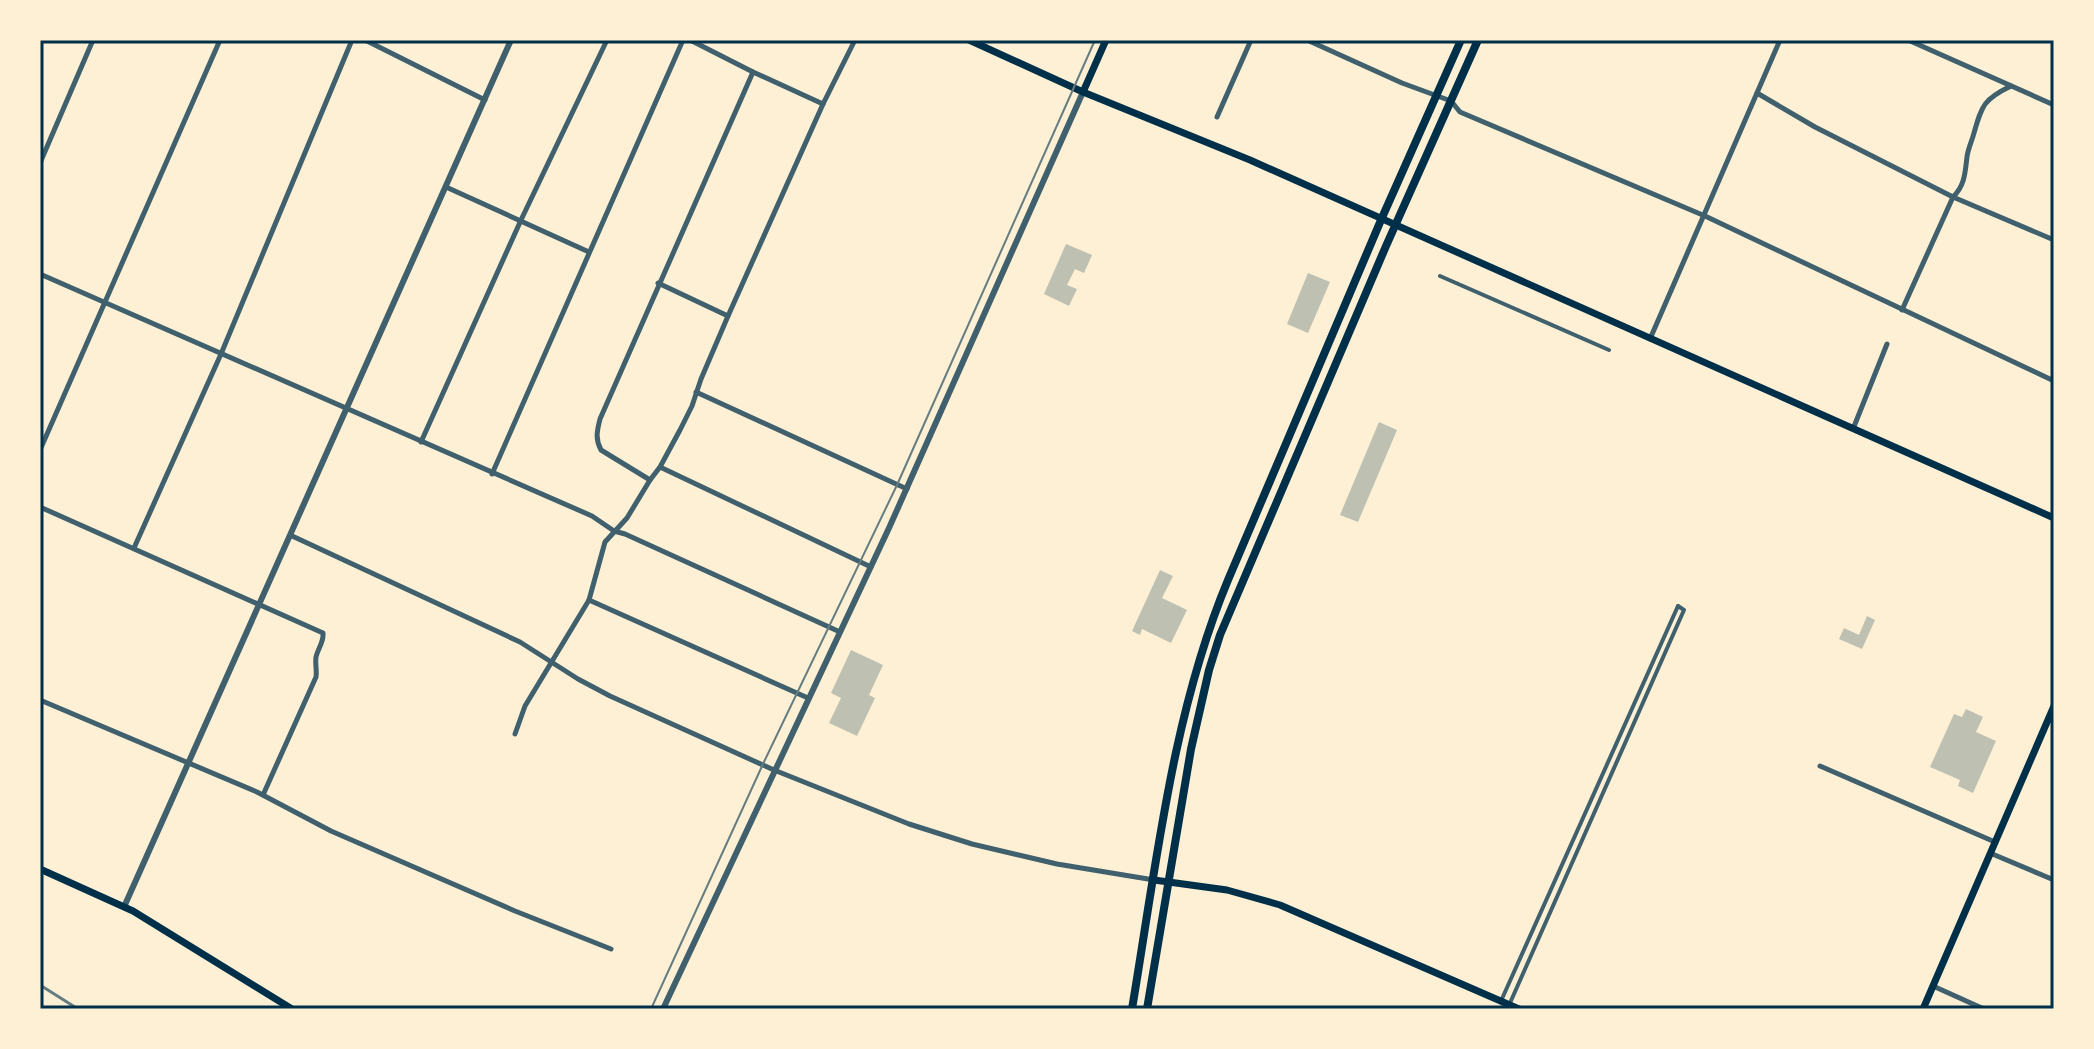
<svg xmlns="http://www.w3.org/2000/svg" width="2094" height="1049" font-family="Arial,sans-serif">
  <rect width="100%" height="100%" fill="#fdf0d5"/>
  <g fill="#bec0b2">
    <polygon points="1066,244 1092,255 1084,273 1075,269 1067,285 1077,289 1069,306 1044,294"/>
    <polygon points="1308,273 1330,282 1308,333 1287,324"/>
    <polygon points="1379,422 1397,430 1358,522 1340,515"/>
    <polygon points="1160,570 1173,576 1162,598 1187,610 1171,643 1142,629 1140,635 1132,631"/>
    <polygon points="1867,616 1875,620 1862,649 1839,639 1844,628 1859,635"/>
    <polygon points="851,650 883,665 869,695 875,698 857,736 829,723 841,698 831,693"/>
    <polygon points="1966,709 1983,717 1976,732 1996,741 1973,793 1958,786 1960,780 1930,767 1954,714 1962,717"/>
  </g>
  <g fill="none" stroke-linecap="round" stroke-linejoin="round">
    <g stroke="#3f606c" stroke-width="4">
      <polyline points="1440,276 1609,350"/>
      <polyline points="1501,1001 1678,606"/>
      <polyline points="1510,1003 1684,610 1678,606"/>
    </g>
    <g stroke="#3f606c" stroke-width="5">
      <polyline points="365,40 485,100"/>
      <polyline points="690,40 753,72 823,104"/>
      <polyline points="1307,40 1402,83 1451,101 1460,112 1705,216 2054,381"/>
      <polyline points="1908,40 2054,105"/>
      <polyline points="1757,93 1815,127 1953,197 2054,240"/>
      <polyline points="1217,117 1251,40"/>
      <polyline points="40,163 93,40"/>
      <polyline points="446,187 589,252"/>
      <polyline points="40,274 592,516 614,531 625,534 840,632"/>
      <polyline points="658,283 728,316"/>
      <path d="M1902 310 1953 197C1965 185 1965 173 1967 157 1968 148 1972 141 1974 133 1982 105 1984 99 2011 86"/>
      <polyline points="1650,339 1780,40"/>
      <polyline points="696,392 907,489"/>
      <polyline points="1853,429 1887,344"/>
      <polyline points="421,442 521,220 607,40"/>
      <polyline points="40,450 220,40"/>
      <polyline points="660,467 871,567"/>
      <polyline points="492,474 683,40"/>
      <path d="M650 480 601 450C595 439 597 431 600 419L753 72"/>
      <path d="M40 507 323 633C324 642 318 648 316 657 315 664 317 670 316 677L263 795"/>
      <polyline points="290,535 520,642 578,679 610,696 774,770 909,824 972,844 1057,864 1154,880"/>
      <polyline points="134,548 221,354 352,40"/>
      <polyline points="589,600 808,698"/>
      <polyline points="40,700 257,792 331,831 515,911 611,949"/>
      <polyline points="515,734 525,706 589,600 605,542 627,518 650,480 660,467 680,430 692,406 701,379 728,316 823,104 855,40"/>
      <polyline points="1820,766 1995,842"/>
      <polyline points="1990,853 2054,880"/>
      <polyline points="1933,986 1984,1009"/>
    </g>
    <g stroke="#3f606c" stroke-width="6">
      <polyline points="124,907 511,40"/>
      <polyline points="663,1009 889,528 1083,92"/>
    </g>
    <g stroke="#003049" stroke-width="7">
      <polyline points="969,40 1083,92 1250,160 2054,518"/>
      <polyline points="1083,92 1106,40"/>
      <polyline points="40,869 133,911 292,1009"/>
      <polyline points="1154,880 1227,890 1280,905 1519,1009"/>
      <polyline points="1923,1009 2054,706"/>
    </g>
    <g stroke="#003049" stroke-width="8">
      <path d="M1132 1009C1156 867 1172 714 1228 580L1381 220 1461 40"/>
      <polyline points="1147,1009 1191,749 1209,670 1220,635 1386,246 1478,40"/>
    </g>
    <polyline stroke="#657d81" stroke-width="2" points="651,1009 763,764 897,485 1095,40"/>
    <polyline stroke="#657d81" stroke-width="3" points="40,985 78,1009"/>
  </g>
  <rect width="2094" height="1049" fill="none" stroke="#fdf0d5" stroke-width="84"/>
  <rect x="42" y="42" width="2010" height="965" fill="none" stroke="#003049" stroke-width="3"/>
</svg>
